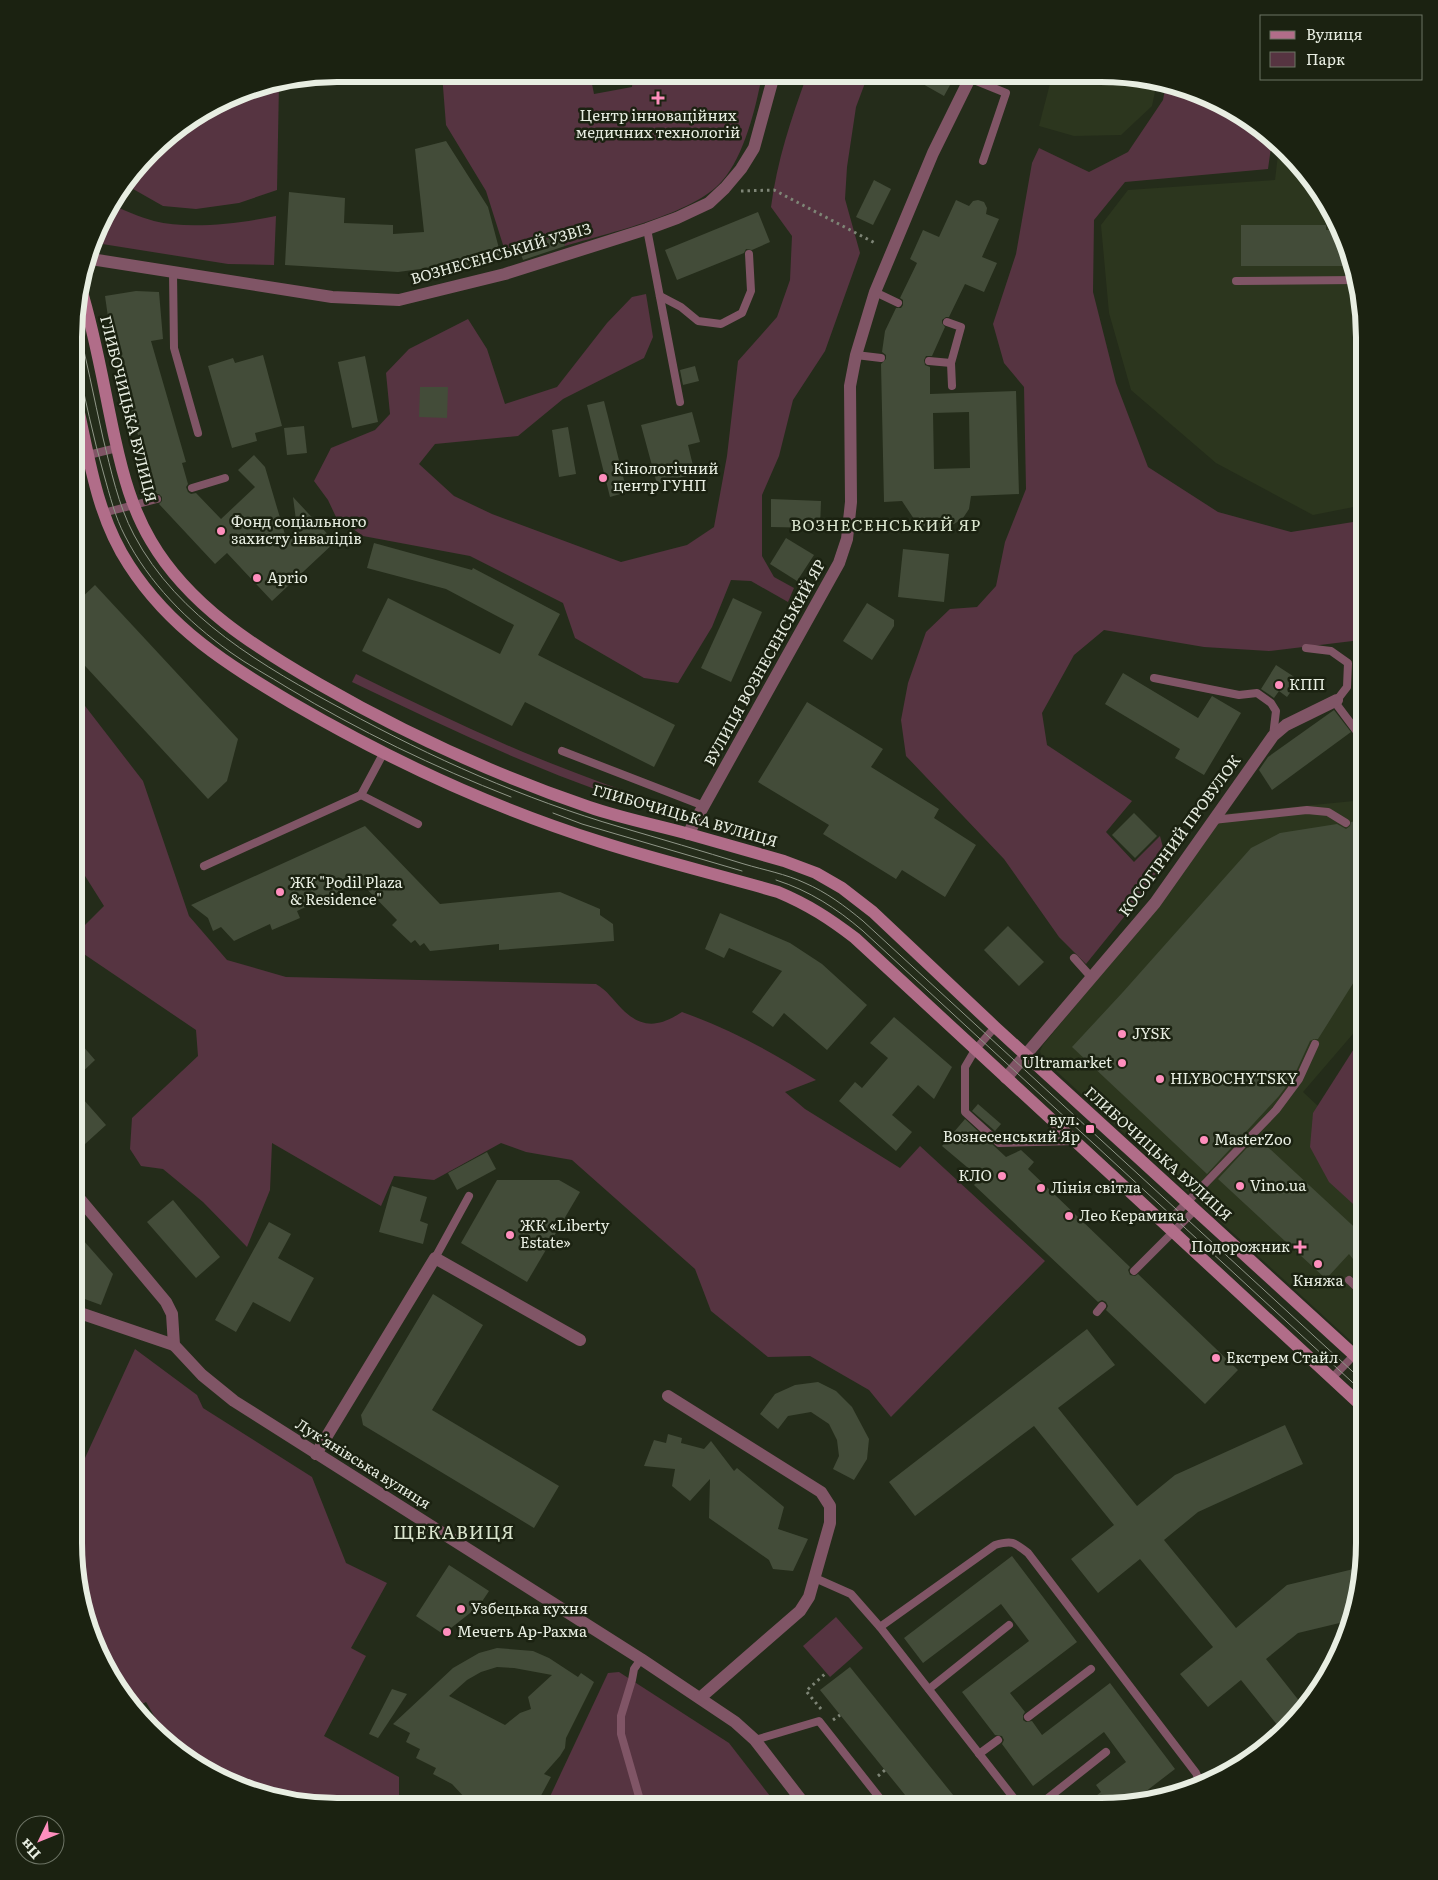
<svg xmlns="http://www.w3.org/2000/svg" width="1438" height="1880" font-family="Literata,serif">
  <rect width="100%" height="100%" fill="#242c1a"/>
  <g fill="#2c361e">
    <polygon points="1052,76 1136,76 1157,82 1152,106 1121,135 1074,136 1039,126"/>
    <polygon points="1279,146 1299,163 1337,220 1355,269 1364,337 1364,505 1313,515 1216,463 1131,390 1109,313 1101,225 1128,190 1275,180"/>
    <polygon points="1364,800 1364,1021 1303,1092 1364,1149 1364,1353 1042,1058 1040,1051 1043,1045 1167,894 1223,814"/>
  </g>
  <g fill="#563441">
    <path d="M442 74H590L594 94 632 87 633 75H762C756 107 744 157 722 181 694 214 608 233 565 246L562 235 519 248H504L486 191 446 125Z"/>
    <path d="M807 75H868L856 107 847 167 845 199 860 253 825 351 793 400 779 456 762 495V556L774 577 794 588 788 602 751 581 731 580 712 627 678 683 644 678 575 638 563 603 470 556 363 536 336 517 328 500 314 481 331 448 375 430 390 414 386 373 409 349 468 319 487 349 505 404 557 387 607 323 632 297 646 294 653 337 644 358 563 399 518 436 435 444 419 464 454 496 492 514 621 562 687 545 714 527 727 456 738 361 777 317 790 280 792 236 771 207C777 161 791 119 807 75Z"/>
    <polygon points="279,83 277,190 239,203 196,209 163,206 126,185 164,139 252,88"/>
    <polygon points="1166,84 1201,94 1247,118 1272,140 1268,169 1125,182 1094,220 1093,292 1116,383 1148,467 1218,512 1291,532 1353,522 1364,515 1364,644 1361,640 1269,651 1204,647 1104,630 1074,655 1042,713 1047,745 1132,801 1106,832 1134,862 1160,836 1166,859 1149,886 1086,964 1059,937 1004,859 906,756 901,720 908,683 926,632 950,609 977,607 996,586 1005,542 1026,489 1024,387 1004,363 993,324 1016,254 1032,163 1039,148 1089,172 1128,152 1163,100"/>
    <path d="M110 204C124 210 139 217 154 221 189 230 241 223 276 216L274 265 228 264 96 243Z"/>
    <path d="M356 674C411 701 466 728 523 752 569 771 615 788 662 804L661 809C638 802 615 796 592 788 510 758 431 720 352 682Z"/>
    <path d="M75 693 143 781 189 916 227 960 286 977 596 984C608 991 612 999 622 1009 642 1029 659 1027 682 1012 732 1030 772 1052 816 1080L785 1092 805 1109 900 1168 920 1146 1045 1261 891 1417 869 1390 810 1356 768 1357 711 1311 695 1269 572 1160 526 1152 501 1143 434 1180 394 1176 381 1206 272 1143 270 1190 247 1247 203 1202 163 1169 141 1166 130 1149 132 1118 198 1056 196 1030 75 948V935L104 906 75 860Z"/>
    <polygon points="1364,1033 1364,1214 1329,1182 1310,1147 1313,1113"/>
    <polygon points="135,1349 197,1395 203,1408 312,1477 346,1563 387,1583 351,1648 366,1656 324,1736 399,1777 399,1804 303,1804 237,1786 191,1762 171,1745 146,1702 134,1708 101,1660 83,1611 74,1543 74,1482"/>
    <polygon points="836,1617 863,1648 830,1677 803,1646"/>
    <polygon points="619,1672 729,1743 777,1805 546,1805 608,1673"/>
  </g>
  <g fill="#434c39" fill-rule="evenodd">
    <polygon points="907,75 955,76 944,96"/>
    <polygon points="446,141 488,207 501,256 478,263 429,273 428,268 398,272 285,265 289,192 345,198 344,223 393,225 393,234 424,232 415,149"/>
    <polygon points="874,180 891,189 873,225 856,217"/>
    <path d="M956 200 969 206 973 201 978 200 984 202 987 208 986 214 999 219 982 257 997 263 984 292 965 284 949 317H946L942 320V323L945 327 932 356H926L924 360 925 365 930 367V394L1016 391 1019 494 971 496 969 509 963 518 954 524 933 532 914 519 902 501 884 502 881 364 886 359V355L882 352 885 331 896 308H901L903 305V300L900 298 917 263 910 259 923 230 939 237ZM969 412 970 468 934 469 933 413Z"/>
    <polygon points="758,212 770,242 752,250 746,249 744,253 677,280 665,250"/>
    <polygon points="1241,225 1326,225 1326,230 1341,230 1354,266 1241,266"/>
    <polygon points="562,235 565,246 523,260 519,248"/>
    <polygon points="136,291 159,292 163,339 151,341 186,462 182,463 188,484 186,487 188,492 191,494 196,493 221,519 255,487 238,470 254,455 265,467 286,538 298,536 293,497 335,542 272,601 227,553 215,564 159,504 162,501 162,497 159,494 155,494 112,345 105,296"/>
    <polygon points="263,355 282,426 255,433 257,441 232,448 208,366 233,358 235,363"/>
    <polygon points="365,356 378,422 352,428 338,362"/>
    <polygon points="695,366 699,381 683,385 680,370"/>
    <polygon points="420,387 448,387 447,418 419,417"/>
    <polygon points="604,401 627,492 610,497 587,405"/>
    <polygon points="692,412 700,442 688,445 695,474 657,484 641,425"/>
    <polygon points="304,426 307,453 287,455 284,428"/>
    <polygon points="568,427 576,474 559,477 552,430"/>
    <polygon points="771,499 821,501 820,528 771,527"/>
    <polygon points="786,538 814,555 797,581 770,564"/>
    <polygon points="374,543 472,570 473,568 560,614 538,655 675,725 654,767 525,702 512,726 362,651 388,598 500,654 514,625 446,589 367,568"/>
    <polygon points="903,549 949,554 944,602 898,597"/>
    <polygon points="95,585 238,739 227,781 208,799 75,655 75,604"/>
    <polygon points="733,598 762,612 731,682 701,668"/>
    <polygon points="867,603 894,620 894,626 872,660 843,641"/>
    <polygon points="1276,665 1299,680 1287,697 1279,691 1274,698 1261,689"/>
    <polygon points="1123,673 1198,718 1212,696 1241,713 1204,775 1175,758 1180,749 1105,704"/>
    <polygon points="807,702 883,749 871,767 939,809 934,818 976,845 945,897 902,870 896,879 823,834 829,825 758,782"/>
    <polygon points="1334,710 1351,732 1272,790 1259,770 1268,757"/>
    <polygon points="1134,813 1157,836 1135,858 1112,835"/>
    <polygon points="1364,819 1364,966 1318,1039 1314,1039 1310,1041 1294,1076 1279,1096 1207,1174 1072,1047 1123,992 1251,848 1280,833 1337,824 1346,829 1350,826 1351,822"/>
    <polygon points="365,826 440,904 560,892 600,909 600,915 613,924 614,941 499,950 499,944 430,951 424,943 420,946 415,940 411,943 392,925 397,920 360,882 297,911 300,918 272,930 270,924 234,941 221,927 213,931 208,918 191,905"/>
    <polygon points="720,913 790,943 822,964 867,1005 827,1050 784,1013 773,1027 752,1012 782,971 729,948 724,958 705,949"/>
    <polygon points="1008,926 1044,962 1019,986 984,950"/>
    <polygon points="894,1017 952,1067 934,1099 918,1085 892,1115 912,1132 896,1151 839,1101 855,1082 862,1088 888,1058 870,1043"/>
    <polygon points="75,1037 95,1060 75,1079"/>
    <polygon points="75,1090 106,1125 74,1154 75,1102"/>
    <polygon points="978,1104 1001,1124 995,1131 972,1111"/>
    <polygon points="965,1119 1006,1157 1021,1150 1034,1162 1028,1169 1130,1267 1128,1270 1130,1275 1135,1276 1138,1274 1238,1370 1205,1404 1106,1310 1108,1306 1106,1302 1102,1300 1098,1302 974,1185 980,1178 942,1146"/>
    <polygon points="1257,1137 1364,1236 1364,1273 1349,1254 1326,1279 1218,1179"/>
    <polygon points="487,1152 496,1169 457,1190 448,1173"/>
    <polygon points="497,1180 559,1180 580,1192 527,1282 461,1243"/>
    <polygon points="392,1186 427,1197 420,1221 428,1224 423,1244 379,1232"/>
    <polygon points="173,1200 220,1257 196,1278 147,1222"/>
    <polygon points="269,1222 291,1234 278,1258 314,1278 290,1322 253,1302 236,1332 215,1320"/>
    <polygon points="83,1240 113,1274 101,1305 74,1295 74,1249"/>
    <polygon points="433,1294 483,1325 432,1410 559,1486 534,1528 363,1425 361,1415"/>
    <polygon points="1087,1329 1115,1365 1058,1408 1137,1506 1175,1475 1285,1425 1303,1464 1198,1512 1164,1540 1236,1628 1287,1585 1362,1567 1352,1620 1298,1633 1266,1659 1304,1707 1283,1732 1241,1680 1208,1707 1180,1674 1213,1647 1140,1559 1098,1593 1071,1559 1114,1525 1034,1426 915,1516 889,1482"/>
    <polygon points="818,1382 836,1391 852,1407 869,1439 867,1459 854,1480 833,1469 839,1456 837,1440 829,1424 811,1412 788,1416 778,1429 760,1414 775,1394 795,1385"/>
    <polygon points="668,1434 682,1438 681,1443 704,1449 711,1441 734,1471 737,1468 784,1507 778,1529 808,1539 793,1571 773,1569 769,1560 709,1518 710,1479 690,1501 672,1486 675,1469 644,1466 654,1440 666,1443"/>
    <polygon points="1012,1556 1077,1642 1010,1693 1025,1712 1023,1715 1023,1720 1026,1722 1032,1721 1042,1735 1110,1683 1175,1769 1132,1802 1101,1806 1083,1806 1101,1792 1096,1785 1126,1762 1104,1732 1033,1786 1002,1744 1004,1740 1002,1736 995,1735 962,1692 1029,1641 1001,1604 923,1663 904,1638"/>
    <polygon points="449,1565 489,1591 479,1606 451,1628 446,1636 416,1616"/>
    <path d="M497 1648 533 1651 549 1658 578 1677 581 1673 594 1682 566 1738 565 1748 560 1756 544 1774 551 1777 536 1805H477L467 1800 452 1784 433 1774 436 1768 416 1758 420 1749 406 1742 410 1733 393 1724 453 1668 479 1653ZM497 1667 514 1668 552 1675 528 1697 531 1709 520 1713 505 1725 449 1696 467 1680 481 1672Z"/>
    <polygon points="850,1667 962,1806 914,1806 820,1690"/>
    <polygon points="392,1689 407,1694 378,1738 369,1734"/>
  </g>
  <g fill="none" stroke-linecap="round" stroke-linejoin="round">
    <g stroke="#7e8576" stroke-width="3" stroke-dasharray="2.5 4" stroke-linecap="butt">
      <polyline points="741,191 774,190 875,243"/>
      <polyline points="821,1709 806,1691 826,1673"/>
      <polyline points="833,1720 840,1715"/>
      <polyline points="878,1776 885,1770"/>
    </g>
    <g stroke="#805566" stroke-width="8">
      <polyline points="969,78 1006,93 983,161"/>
      <polyline points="647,229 680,402"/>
      <polyline points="173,273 174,348 198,433"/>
      <polyline points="1236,281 1357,280"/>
      <polyline points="875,292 898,303"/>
      <polyline points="660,296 681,307 698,321 721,324 742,313 751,291 749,254"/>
      <polyline points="947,322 961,327 951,363 952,386"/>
      <polyline points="856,355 881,358"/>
      <polyline points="929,361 951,363"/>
      <polyline points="76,458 117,448"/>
      <polyline points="192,488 225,478"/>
      <polyline points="103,513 157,499"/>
      <polyline points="1306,648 1331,651 1348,663 1347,687 1337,700"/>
      <polyline points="1154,678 1239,695 1257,693 1271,703 1276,711 1273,736"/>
      <polyline points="1334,701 1358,733"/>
      <polyline points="562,751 704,806"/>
      <polyline points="361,795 418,824"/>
      <polyline points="1213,820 1307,810 1328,812 1346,823"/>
      <polyline points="204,866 361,795 383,754"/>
      <polyline points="1074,958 1092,978"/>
      <polyline points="995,1027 975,1050 965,1067 965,1112 999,1143 1074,1141"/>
      <polyline points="1165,1225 1276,1110 1299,1079 1315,1044"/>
      <polyline points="435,1258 469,1196"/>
      <polyline points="1134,1271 1195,1210"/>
      <polyline points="1349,1280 1364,1294"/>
      <polyline points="1097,1312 1102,1306"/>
      <polyline points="1332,1378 1364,1345"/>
      <polyline points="815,1578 851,1594 880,1627 1020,1806"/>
      <path d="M880 1627 995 1545C1012 1540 1014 1542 1028 1553L1196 1773 1199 1780 1195 1787"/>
      <polyline points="641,1659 634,1669 632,1680 621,1716 621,1734 640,1800 644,1805"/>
      <polyline points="929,1689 1009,1625"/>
      <polyline points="1028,1717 1091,1669"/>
      <polyline points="755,1740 819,1721 886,1806"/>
      <polyline points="979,1754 998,1740"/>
      <polyline points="621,1805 640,1800"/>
      <polyline points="1038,1806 1106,1752"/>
    </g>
    <g stroke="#805566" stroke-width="12">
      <polyline points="91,259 332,297 399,300 505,274 647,229 677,218 709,203 725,188 741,169 754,148 774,75"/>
      <polyline points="688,834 839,563 847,539 851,502 850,386 856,355 875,292 933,153 971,76"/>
      <polyline points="1006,1078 1155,903 1273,736 1286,725 1337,700"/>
      <polyline points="74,1192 166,1302 172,1314 174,1345 202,1375 234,1401 641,1659 735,1722 755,1740 805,1805"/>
      <polyline points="74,1311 174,1345"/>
      <polyline points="668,1396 821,1492 830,1506 830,1523 809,1597 800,1611 700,1698"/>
      <polyline points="316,1454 435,1258 580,1340"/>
    </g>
    <g stroke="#b16d89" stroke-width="12">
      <path d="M81 289C96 337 104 389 115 439 123 475 132 509 151 541 189 606 255 647 319 684 404 733 495 775 589 807 621 818 656 825 689 834 721 843 753 852 784 861L816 873 842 888 873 912 995 1027 1364 1364"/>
      <path d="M76 399C89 456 96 515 129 565 171 630 227 664 292 703 390 760 493 808 601 842 660 861 720 875 778 892 809 905 830 919 855 938L1364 1408"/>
    </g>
    <g stroke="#8f9687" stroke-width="1">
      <path d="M76 317C86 357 94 398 103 438 111 470 118 505 134 535 178 618 264 667 344 710 432 758 524 799 620 827 661 839 702 851 744 864 764 870 786 874 805 883 826 892 845 906 863 921L1364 1382"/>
      <path d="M76 358C85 397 93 437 104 475 110 496 115 517 125 536 149 583 187 621 230 652 248 665 269 676 288 688 359 731 434 767 511 797"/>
      <polyline points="553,813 582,824 742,871"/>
      <path d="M776 880C810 891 836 908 863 931L1364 1393"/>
    </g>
  </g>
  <g fill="#fe8ebd" stroke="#1b2211" stroke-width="2">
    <path d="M655.5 90.5h5v5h5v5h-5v5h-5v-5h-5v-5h5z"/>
    <circle cx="603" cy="478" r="5"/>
    <circle cx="221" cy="531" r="5"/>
    <circle cx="257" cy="578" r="5"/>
    <circle cx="1279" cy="685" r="5"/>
    <circle cx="280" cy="892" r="5"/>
    <circle cx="1122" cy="1034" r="5"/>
    <circle cx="1122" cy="1063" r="5"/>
    <circle cx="1160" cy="1079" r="5"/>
    <rect x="1085" y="1124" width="10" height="10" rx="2.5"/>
    <circle cx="1204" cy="1140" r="5"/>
    <circle cx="1002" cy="1176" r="5"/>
    <circle cx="1240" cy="1186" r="5"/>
    <circle cx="1041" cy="1188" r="5"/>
    <circle cx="1069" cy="1216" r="5"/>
    <circle cx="510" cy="1235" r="5"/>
    <path d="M1297.5 1239.5h5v5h5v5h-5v5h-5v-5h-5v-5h5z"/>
    <circle cx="1318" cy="1264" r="5"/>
    <circle cx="1216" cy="1358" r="5"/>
    <circle cx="461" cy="1609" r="5"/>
    <circle cx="447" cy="1632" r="5"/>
  </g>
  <g text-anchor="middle" stroke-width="5" stroke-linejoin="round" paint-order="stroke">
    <g font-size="15" fill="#e8eee2" stroke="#1b2211" text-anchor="start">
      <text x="658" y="121" text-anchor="middle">Центр інноваційних<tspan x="658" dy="17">медичних технологій</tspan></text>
      <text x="613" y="474">Кінологічний<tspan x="613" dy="17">центр ГУНП</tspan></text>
      <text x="231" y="527">Фонд соціального<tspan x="231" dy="17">захисту інвалідів</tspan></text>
      <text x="267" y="583">Aprio</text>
      <text x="1289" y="690">КПП</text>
      <text x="290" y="888">ЖК "Podil Plaza<tspan x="290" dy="17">&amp; Residence"</tspan></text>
      <text x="1132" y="1039">JYSK</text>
      <text x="1112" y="1068" text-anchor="end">Ultramarket</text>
      <text x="1170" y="1084">HLYBOCHYTSKY</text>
      <text x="1080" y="1125" text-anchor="end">вул.<tspan x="1080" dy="17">Вознесенський Яр</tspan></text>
      <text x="1214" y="1145">MasterZoo</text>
      <text x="992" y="1181" text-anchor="end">КЛО</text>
      <text x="1250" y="1191">Vino.ua</text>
      <text x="1051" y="1193">Лінія світла</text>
      <text x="1079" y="1221">Лео Керамика</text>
      <text x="520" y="1231">ЖК «Liberty<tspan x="520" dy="17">Estate»</tspan></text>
      <text x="1290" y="1252" text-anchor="end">Подорожник</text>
      <text x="1318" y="1286" text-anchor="middle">Княжа</text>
      <text x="1226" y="1363">Екстрем Стайл</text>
      <text x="471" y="1614">Узбецька кухня</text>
      <text x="457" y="1637">Мечеть Ар-Рахма</text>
    </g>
    <g font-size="15" fill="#e8eee2" stroke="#1b2211">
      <text transform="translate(501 254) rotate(-16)" y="5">ВОЗНЕСЕНСЬКИЙ УЗВІЗ</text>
      <text transform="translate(128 409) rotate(76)" y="5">ГЛИБОЧИЦЬКА ВУЛИЦЯ</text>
      <text transform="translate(765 663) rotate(-61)" y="5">ВУЛИЦЯ ВОЗНЕСЕНСЬКИЙ ЯР</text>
      <text transform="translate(685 816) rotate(16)" y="5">ГЛИБОЧИЦЬКА ВУЛИЦЯ</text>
      <text transform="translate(1180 836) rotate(-54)" y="5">КОСОГІРНИЙ ПРОВУЛОК</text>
      <text transform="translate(1158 1154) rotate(42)" y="5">ГЛИБОЧИЦЬКА ВУЛИЦЯ</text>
      <text transform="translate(363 1464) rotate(32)" y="5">Лукʼянівська вулиця</text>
    </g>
    <g font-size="16" letter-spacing="1" fill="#dbe6cf" stroke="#1b2211">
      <text x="886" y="531">ВОЗНЕСЕНСЬКИЙ ЯР</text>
    </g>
    <g font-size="18" letter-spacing="1" fill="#dbe6cf" stroke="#1b2211">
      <text x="454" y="1539">ЩЕКАВИЦЯ</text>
    </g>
  </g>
  <path d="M0 0H1438V1880H0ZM337 82H1101A255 255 0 0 1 1356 337V1543A255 255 0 0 1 1101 1798H337A255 255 0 0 1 82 1543V337A255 255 0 0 1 337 82Z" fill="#1b2211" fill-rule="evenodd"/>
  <path fill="none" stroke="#e8eee2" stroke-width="6" d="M337 82H1101A255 255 0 0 1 1356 337V1543A255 255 0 0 1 1101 1798H337A255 255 0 0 1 82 1543V337A255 255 0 0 1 337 82Z"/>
  <rect x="1260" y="15" width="162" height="65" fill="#1b2211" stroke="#6d7465"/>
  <rect x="1270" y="31" width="25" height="8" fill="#b16d89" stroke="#6d7465"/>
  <text x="1306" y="40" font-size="15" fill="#e8eee2">Вулиця</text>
  <rect x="1270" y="52" width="25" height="15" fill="#563441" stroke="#6d7465"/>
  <text x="1306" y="65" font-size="15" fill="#e8eee2">Парк</text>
  <g transform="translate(40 1840) rotate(227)"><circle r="24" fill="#1b2211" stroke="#6d7465"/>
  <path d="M0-4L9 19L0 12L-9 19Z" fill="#fe8ebd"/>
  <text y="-8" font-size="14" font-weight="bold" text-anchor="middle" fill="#e8eee2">Пн</text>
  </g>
</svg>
